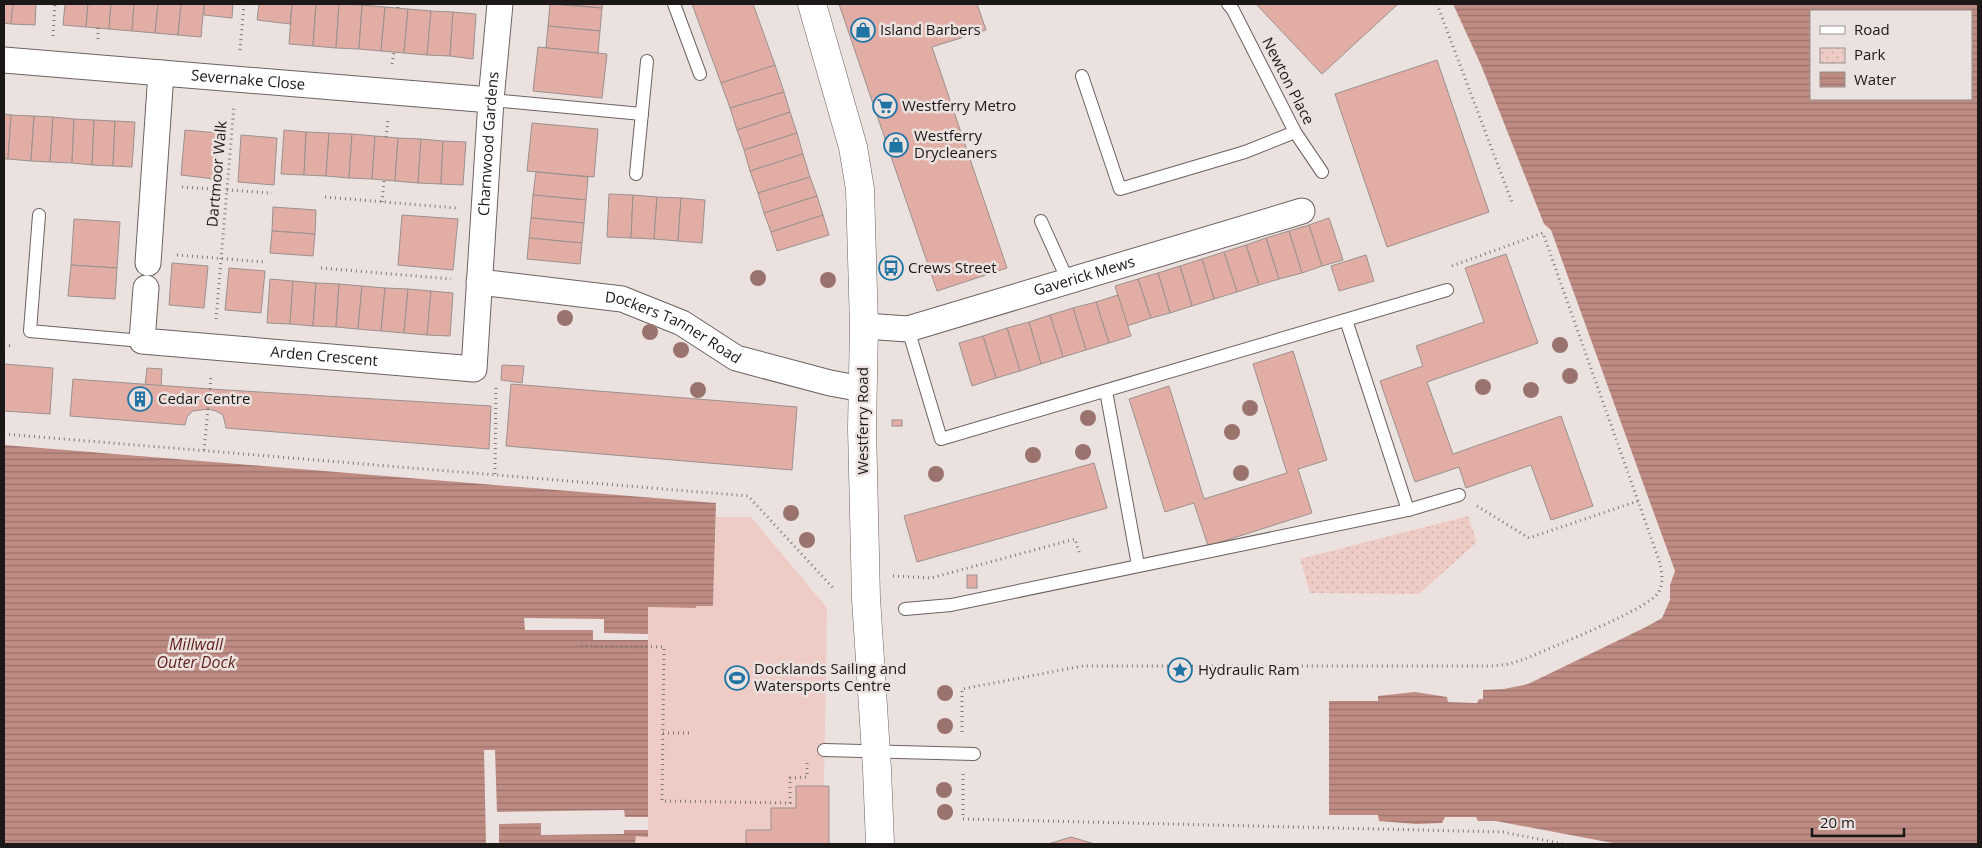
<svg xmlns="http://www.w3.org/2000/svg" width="1982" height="848" font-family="'Open Sans',sans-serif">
  <defs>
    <pattern id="park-dots" width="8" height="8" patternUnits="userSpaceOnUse" patternTransform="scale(1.25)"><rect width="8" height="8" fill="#eeccc5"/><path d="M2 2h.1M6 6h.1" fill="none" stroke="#ccaea8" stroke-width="1.8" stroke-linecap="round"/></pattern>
    <pattern id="water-rules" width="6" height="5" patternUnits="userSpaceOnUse" patternTransform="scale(1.25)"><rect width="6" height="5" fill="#bf8c84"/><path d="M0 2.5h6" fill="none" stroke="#9a716b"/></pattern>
  </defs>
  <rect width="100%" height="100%" fill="#ebe1df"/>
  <polygon fill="url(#park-dots)" points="1468,516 1477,542 1419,594 1310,593 1300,559"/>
  <polygon fill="#eeccc5" points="716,517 751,517 827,608 824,786 829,786 829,844 635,844 636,836 648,836 648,607 695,608 696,606 713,606"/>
  <g fill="url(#water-rules)" fill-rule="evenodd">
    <path d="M1453 4H1978V844H1618L1496 821H1478L1476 817H1445L1442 823 1416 824 1379 821 1378 815H1329V701H1378V696L1415 692 1447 697 1448 702 1477 703 1479 699H1483V690L1504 689 1528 684 1646 627 1662 618 1670 600V585L1675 571 1551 230 1544 224 1481 65ZM1811 11H1971V99H1811Z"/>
    <polygon points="4,445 716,503 713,606 696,606 696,608 648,607 648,837 636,836 635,844 4,844"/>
  </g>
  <g fill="#ebe1df">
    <polygon points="524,618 604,619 604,633 648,634 648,640 593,640 593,630 525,630"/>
    <polygon points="484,750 495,750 497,812 624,810 625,817 648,817 648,830 624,830 624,834 541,835 541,823 499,824 499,844 486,844"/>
  </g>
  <g fill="#e2ada4" stroke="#9b918f">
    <polygon points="4,4 13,4 11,24 4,23"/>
    <polygon points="13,4 36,4 35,25 11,24"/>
    <polygon points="65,4 88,4 86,27 63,25"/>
    <polygon points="88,4 111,4 109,29 86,27"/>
    <polygon points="111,4 134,4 132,31 109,29"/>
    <polygon points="134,4 158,4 155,33 132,31"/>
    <polygon points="158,4 181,4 178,35 155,33"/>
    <polygon points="181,4 204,4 201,37 178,35"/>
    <polygon points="204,4 233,4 232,18 204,15"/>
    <polygon points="259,4 292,4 290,24 257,20"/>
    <polygon points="292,4 316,4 313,46 289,44"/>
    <polygon points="316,4 339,4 336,48 313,46"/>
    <polygon points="339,4 362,5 359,49 336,48"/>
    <polygon points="550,4 602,8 600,31 548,26"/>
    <polygon points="560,4 603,4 602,8"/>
    <polygon points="692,4 753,4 775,65 721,83"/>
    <polygon points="839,4 977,4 986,30 932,47 1007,268 937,291"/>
    <polygon points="1256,4 1398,4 1322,74"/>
    <polygon points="362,5 385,7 381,51 359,49"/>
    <polygon points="385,7 408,9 404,53 381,51"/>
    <polygon points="408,9 431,11 427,55 404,53"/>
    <polygon points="431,11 453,12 450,56 427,55"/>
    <polygon points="453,12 476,14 473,59 450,56"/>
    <polygon points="548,26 600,31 598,53 546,48"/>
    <polygon points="538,47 607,54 602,98 533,91"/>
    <polygon points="1437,60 1489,212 1387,247 1335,94"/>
    <polygon points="775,65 784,92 730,108 721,83"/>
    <polygon points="784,92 790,112 737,130 730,108"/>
    <polygon points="790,112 797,133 744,150 737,130"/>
    <polygon points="4,114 11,115 8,159 4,159"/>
    <polygon points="11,115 34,116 31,161 8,159"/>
    <polygon points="34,116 53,117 50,162 31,161"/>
    <polygon points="53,117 74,119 72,163 50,162"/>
    <polygon points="74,119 94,120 92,165 72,163"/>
    <polygon points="94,120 115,121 113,166 92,165"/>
    <polygon points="115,121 135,122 132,167 113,166"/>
    <polygon points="532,123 598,129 594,177 527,171"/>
    <polygon points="185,130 218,133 214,179 181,175"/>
    <polygon points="284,130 306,132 304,175 281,174"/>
    <polygon points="306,132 329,133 326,176 304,175"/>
    <polygon points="329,133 352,134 349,178 326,176"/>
    <polygon points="797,133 803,154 750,171 744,150"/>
    <polygon points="352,134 375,136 372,179 349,178"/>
    <polygon points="241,135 277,138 274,185 238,182"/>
    <polygon points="375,136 398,138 395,181 372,179"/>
    <polygon points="398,138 421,139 418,183 395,181"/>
    <polygon points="421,139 443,141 441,184 418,183"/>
    <polygon points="443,141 466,142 463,185 441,184"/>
    <polygon points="803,154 810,177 758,193 750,171"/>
    <polygon points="536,172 588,177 586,200 533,195"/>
    <polygon points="810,177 817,196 764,213 758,193"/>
    <polygon points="609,194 633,195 631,238 607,237"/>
    <polygon points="533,195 586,200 584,223 531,218"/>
    <polygon points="633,195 657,197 654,239 631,238"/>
    <polygon points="817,196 823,215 771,232 764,213"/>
    <polygon points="657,197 681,198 678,241 654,239"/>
    <polygon points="681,198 705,200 702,243 678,241"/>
    <polygon points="273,207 316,210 315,234 272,231"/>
    <polygon points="402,215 458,219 453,270 398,265"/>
    <polygon points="823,215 829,235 777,251 771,232"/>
    <polygon points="531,218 584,223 582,243 529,238"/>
    <polygon points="1329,218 1343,260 1322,266 1309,225"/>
    <polygon points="74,219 120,222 117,268 71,265"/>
    <polygon points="1309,225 1322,266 1302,273 1289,231"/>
    <polygon points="272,231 315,234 313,256 270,253"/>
    <polygon points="1289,231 1302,273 1279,279 1266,238"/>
    <polygon points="529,238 582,243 580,264 527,259"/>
    <polygon points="1266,238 1279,279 1259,285 1246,245"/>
    <polygon points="1246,245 1259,285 1237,292 1224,252"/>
    <polygon points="1224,252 1237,292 1214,299 1202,259"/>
    <polygon points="1506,254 1538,343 1427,382 1453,454 1561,416 1593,506 1551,520 1531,465 1466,488 1459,467 1415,482 1380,381 1423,366 1416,346 1484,322 1465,268"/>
    <polygon points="1366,255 1374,281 1339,291 1331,266"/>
    <polygon points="1202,259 1214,299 1192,306 1180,266"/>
    <polygon points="172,263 208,266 204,308 169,305"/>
    <polygon points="71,265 117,268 115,299 68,296"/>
    <polygon points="1180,266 1192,306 1170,313 1158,273"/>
    <polygon points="229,268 265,271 261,313 225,310"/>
    <polygon points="1158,273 1170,313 1151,318 1138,279"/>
    <polygon points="270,279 293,281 290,324 267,323"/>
    <polygon points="1138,279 1151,318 1127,326 1115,286"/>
    <polygon points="293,281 316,283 313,326 290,324"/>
    <polygon points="316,283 339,284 336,327 313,326"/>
    <polygon points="339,284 362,286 358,329 336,327"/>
    <polygon points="362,286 385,288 381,331 358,329"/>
    <polygon points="385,288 408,289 404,333 381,331"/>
    <polygon points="408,289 431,291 427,335 404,333"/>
    <polygon points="431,291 453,293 450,336 427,335"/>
    <polygon points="1118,295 1131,336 1109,343 1096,302"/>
    <polygon points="1096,302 1109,343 1086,350 1073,308"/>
    <polygon points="1073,308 1086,350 1063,357 1050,315"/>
    <polygon points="1050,315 1063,357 1041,364 1029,322"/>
    <polygon points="1029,322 1041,364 1020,371 1007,328"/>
    <polygon points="1007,328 1020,371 996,378 983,336"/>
    <polygon points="983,336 996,378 972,386 959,343"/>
    <polygon points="1293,351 1327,460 1298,469 1312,513 1208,546 1194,503 1165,512 1129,399 1169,386 1204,499 1287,473 1253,364"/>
    <polygon points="4,364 53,368 50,414 4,411"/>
    <polygon points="502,365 524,366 522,383 501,380"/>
    <polygon points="147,368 162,369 161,387 145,386"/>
    <polygon points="73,379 210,389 208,409 193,411 187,417 185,425 70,416"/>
    <polygon points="511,384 797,407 792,470 506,446"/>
    <polygon points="210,389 491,406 489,449 226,428 223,415 216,411 208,409"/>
    <rect x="892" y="420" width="10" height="6"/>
    <polygon points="1094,463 1107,508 917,562 904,516"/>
    <rect x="967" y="575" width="10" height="13"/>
    <polygon points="796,786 829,786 829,844 746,844 746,830 771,830 771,808 796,808"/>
    <polygon points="1071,837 1095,844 1048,844"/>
  </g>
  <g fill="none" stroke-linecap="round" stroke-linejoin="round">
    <g stroke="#6c6361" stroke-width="14">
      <g id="service">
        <polyline points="674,4 700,74"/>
        <polyline points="1228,4 1233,10 1295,132 1322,172"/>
        <polyline points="1082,76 1120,189 1245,152 1295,132"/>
        <polyline points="491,100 642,114"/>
        <polyline points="636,174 647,61"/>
        <polyline points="39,215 30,331 142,341"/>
        <polyline points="1041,221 1068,281"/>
        <polyline points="1346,320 1408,510"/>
        <polyline points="908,329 941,439 1447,290"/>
        <polyline points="1106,391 1138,565"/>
        <polyline points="905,609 951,605 1408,510 1459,495"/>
        <polyline points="824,750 974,754"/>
      </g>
    </g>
    <g stroke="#6c6361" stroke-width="27">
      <g id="minor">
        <path id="s1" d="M4 60 491 100"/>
        <polyline points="148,263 161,73"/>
        <path id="s2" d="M479 282 622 299 682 323 736 358 830 383 863 389"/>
        <path id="s3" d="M146 288 142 341 474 369 491 100 500 4"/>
        <path id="s4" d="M864 326 908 329 1302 211"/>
      </g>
    </g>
    <g stroke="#6c6361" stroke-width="29">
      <polyline id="primary" points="812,4 853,147 860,189 864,326 862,428 866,598 877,769 880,844"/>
    </g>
    <g stroke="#7e7876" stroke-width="3" stroke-dasharray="1 4" stroke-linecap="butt">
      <polyline points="1437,4 1513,205"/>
      <polyline points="398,8 398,4"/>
      <polyline points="53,36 55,4"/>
      <polyline points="98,39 98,28"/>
      <polyline points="240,50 244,4"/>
      <polyline points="392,64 394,52"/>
      <polyline points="386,137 388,120"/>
      <polyline points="182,187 272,193"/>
      <polyline points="325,197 456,208"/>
      <polyline points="382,202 384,180"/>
      <polyline points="177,255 265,262"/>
      <polyline points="321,268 451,279"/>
      <polyline points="216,319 234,106"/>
      <polyline points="4,345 13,346"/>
      <polyline points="210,389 211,375"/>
      <polyline points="4,434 748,496 835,590"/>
      <polyline points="204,450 208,409"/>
      <polyline points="495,474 496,387"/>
      <polyline points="1477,506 1529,538 1638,501"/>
      <polyline points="893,576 931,578 1075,539 1080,555"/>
      <polyline points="581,646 664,647 662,801 790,803 790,778 807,777 807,763"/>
      <path d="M962 732V689L1083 666H1494L1509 664 1525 659C1547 649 1649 609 1658 593 1664 584 1662 573 1660 563L1543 233 1449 267"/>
      <polyline points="663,733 692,733"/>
      <polyline points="963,774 963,819 1503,832 1563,844"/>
    </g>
    <use href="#service" stroke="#fff" stroke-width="12"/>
    <use href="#minor" stroke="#fff" stroke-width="25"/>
    <use href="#primary" stroke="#fff" stroke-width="28"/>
  </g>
  <g fill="#9a726e">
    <circle cx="758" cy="278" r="8"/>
    <circle cx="828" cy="280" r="8"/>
    <circle cx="565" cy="318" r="8"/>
    <circle cx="650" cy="332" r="8"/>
    <circle cx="1560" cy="345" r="8"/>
    <circle cx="681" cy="350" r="8"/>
    <circle cx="1570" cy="376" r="8"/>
    <circle cx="1483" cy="387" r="8"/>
    <circle cx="698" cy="390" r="8"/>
    <circle cx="1531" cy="390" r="8"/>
    <circle cx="1250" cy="408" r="8"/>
    <circle cx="1088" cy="418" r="8"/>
    <circle cx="1232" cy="432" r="8"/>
    <circle cx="1083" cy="452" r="8"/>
    <circle cx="1033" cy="455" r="8"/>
    <circle cx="1241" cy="473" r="8"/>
    <circle cx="936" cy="474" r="8"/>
    <circle cx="791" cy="513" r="8"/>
    <circle cx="807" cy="540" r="8"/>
    <circle cx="945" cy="693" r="8"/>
    <circle cx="945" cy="726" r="8"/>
    <circle cx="944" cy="790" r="8"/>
    <circle cx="945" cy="812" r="8"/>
  </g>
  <defs>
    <g id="shop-ring" transform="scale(1.25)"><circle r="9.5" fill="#ebe1df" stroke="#2074a4" stroke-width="1.5"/><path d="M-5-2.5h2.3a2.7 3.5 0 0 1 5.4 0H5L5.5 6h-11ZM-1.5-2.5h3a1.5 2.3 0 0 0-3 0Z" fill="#2074a4"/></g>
    <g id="supermarket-ring" transform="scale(1.25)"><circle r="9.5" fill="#ebe1df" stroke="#2074a4" stroke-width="1.5"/><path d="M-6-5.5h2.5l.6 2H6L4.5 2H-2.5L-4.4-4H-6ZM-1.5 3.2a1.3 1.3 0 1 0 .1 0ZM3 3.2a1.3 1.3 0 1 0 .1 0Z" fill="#2074a4"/></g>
    <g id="bus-ring" transform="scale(1.25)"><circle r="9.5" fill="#ebe1df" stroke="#2074a4" stroke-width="1.5"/><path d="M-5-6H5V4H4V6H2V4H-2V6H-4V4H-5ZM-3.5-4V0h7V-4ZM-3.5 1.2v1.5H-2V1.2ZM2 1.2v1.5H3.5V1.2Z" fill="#2074a4"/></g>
    <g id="building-ring" transform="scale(1.25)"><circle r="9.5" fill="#ebe1df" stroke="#2074a4" stroke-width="1.5"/><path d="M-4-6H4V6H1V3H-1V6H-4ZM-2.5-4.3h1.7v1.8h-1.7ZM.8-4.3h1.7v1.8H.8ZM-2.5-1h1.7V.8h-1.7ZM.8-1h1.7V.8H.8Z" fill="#2074a4"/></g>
    <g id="sight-ring" transform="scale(1.25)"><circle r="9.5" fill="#ebe1df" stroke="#2074a4" stroke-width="1.5"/><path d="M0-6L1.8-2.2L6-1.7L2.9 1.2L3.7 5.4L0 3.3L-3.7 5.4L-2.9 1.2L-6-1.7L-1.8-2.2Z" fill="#2074a4"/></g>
    <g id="stadium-ring" transform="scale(1.25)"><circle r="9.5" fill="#ebe1df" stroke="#2074a4" stroke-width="1.5"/><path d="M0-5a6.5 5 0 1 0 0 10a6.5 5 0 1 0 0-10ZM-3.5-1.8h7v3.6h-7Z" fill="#2074a4"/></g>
  </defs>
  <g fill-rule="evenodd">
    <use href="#shop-ring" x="863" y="30"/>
    <use href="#supermarket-ring" x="885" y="106"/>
    <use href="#shop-ring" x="896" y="145"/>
    <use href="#bus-ring" x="891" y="268"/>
    <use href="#building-ring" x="140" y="399"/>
    <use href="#sight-ring" x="1180" y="670"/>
    <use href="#stadium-ring" x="737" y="678"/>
  </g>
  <g text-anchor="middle" stroke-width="5" stroke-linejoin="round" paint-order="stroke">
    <g font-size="15" fill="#1b1817" stroke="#ebe1df" text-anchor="start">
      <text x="880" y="35">Island Barbers</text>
      <text x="902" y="111">Westferry Metro</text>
      <text x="914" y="141">Westferry<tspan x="914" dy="17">Drycleaners</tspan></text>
      <text x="908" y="273">Crews Street</text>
      <text x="158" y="404">Cedar Centre</text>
      <text x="754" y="674">Docklands Sailing and<tspan x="754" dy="17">Watersports Centre</tspan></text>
      <text x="1198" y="675">Hydraulic Ram</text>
    </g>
    <g font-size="15" fill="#1b1817" stroke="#ebe1df">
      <text dy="5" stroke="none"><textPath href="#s1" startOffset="245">Severnake Close</textPath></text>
      <text transform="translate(1288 81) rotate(63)" y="5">Newton Place</text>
      <text dy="5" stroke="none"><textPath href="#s3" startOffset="612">Charnwood Gardens</textPath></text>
      <text transform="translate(217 174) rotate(-85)" y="5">Dartmoor Walk</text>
      <text dy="5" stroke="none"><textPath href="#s4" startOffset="228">Gaverick Mews</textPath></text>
      <text dy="5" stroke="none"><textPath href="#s2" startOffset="202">Dockers Tanner Road</textPath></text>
      <text dy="5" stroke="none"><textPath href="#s3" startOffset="236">Arden Crescent</textPath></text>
      <text transform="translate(863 421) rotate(-90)" y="5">Westferry Road</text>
    </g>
    <g font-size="16" font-style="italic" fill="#63241c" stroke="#ebe1df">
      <text x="196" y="650">Millwall<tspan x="196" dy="18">Outer Dock</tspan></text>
    </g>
  </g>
  <rect width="1982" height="848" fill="none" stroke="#1b1817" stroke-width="10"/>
  <rect x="1810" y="10" width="162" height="90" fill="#ebe1df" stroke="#98918f"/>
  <rect x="1820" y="26" width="25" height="8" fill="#ffffff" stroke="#98918f"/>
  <text x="1854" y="35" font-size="15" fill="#1b1817">Road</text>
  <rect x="1820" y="48" width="25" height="15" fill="url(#park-dots)" stroke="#98918f"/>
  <text x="1854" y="60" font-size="15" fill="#1b1817">Park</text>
  <rect x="1820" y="72" width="25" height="15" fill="url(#water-rules)" stroke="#98918f"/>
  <text x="1854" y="85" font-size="15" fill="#1b1817">Water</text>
  <path d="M1812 828v8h92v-8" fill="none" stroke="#1b1817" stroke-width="2.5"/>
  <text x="1820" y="828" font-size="15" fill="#1b1817" stroke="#ebe1df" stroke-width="4" paint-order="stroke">20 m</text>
</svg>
